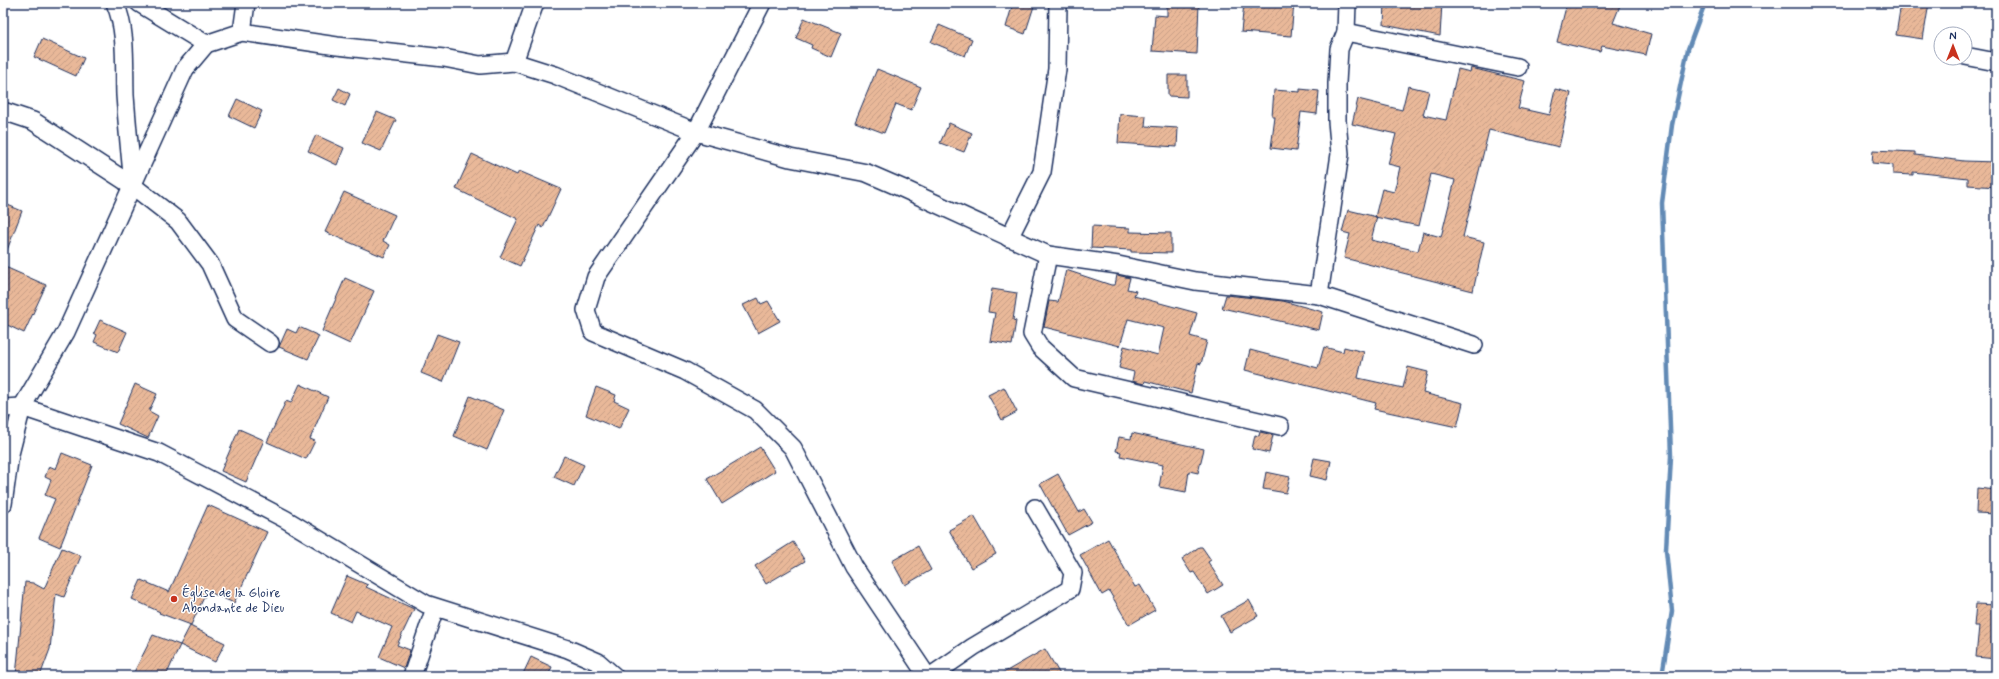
<svg xmlns="http://www.w3.org/2000/svg" width="1999" height="679" font-family="Mynerve,sans-serif">
  <defs>
    <pattern id="building-hatch" width="6" height="6" patternUnits="userSpaceOnUse"><rect width="6" height="6" fill="#e9b899"/><path d="M-1 1l2-2M0 6l6-6M5 7l2-2" fill="none" stroke="#c79e86"/></pattern>
  </defs>
  <rect width="100%" height="100%" fill="#fff"/>
  <filter id="ink" filterUnits="userSpaceOnUse"><feTurbulence type="fractalNoise" baseFrequency=".025" numOctaves="2"/><feDisplacementMap in="SourceGraphic" scale="8" xChannelSelector="R" yChannelSelector="G"/><feConvolveMatrix kernelMatrix="1 2 1 2 8 2 1 2 1" color-interpolation-filters="sRGB"/></filter>
  <g filter="url(#ink)">
    <g fill="none" stroke-linecap="round" stroke-linejoin="round">
      <polyline stroke="#628ab5" stroke-width="4.5" points="1662,676 1672,611 1666,550 1671,456 1662,203 1672,125 1688,49 1705,3"/>
    </g>
    <g fill="url(#building-hatch)" stroke="#1b2f5e">
      <polygon points="1013,3 1035,3 1025,34 1006,27"/>
      <polygon points="1167,3 1199,3 1197,54 1152,51 1155,15 1167,16"/>
      <polygon points="1244,3 1294,3 1291,36 1241,32"/>
      <polygon points="1385,3 1442,3 1440,36 1384,25"/>
      <polygon points="1567,3 1621,3 1613,23 1651,34 1646,55 1602,46 1600,52 1557,42"/>
      <polygon points="1901,3 1929,3 1923,39 1896,35"/>
      <polygon points="804,18 841,33 831,57 811,48 812,45 796,38"/>
      <polygon points="939,25 972,39 965,56 931,42"/>
      <polygon points="42,39 84,58 76,76 34,57"/>
      <polygon points="1471,68 1525,81 1518,108 1549,115 1555,89 1571,93 1559,147 1489,130 1463,237 1484,242 1473,291 1344,258 1350,234 1342,232 1348,210 1377,217 1371,240 1418,251 1423,232 1441,237 1455,180 1431,174 1419,226 1375,217 1382,189 1394,192 1400,167 1388,164 1396,134 1352,124 1358,99 1402,110 1408,86 1429,91 1423,115 1446,120 1458,69 1470,72"/>
      <polygon points="877,69 921,87 911,110 896,104 884,133 855,122"/>
      <polygon points="1168,75 1187,75 1187,97 1168,96"/>
      <polygon points="339,88 350,94 345,106 333,100"/>
      <polygon points="1300,89 1319,91 1317,114 1301,112 1296,151 1271,148 1275,117 1272,117 1274,90 1300,92"/>
      <polygon points="237,99 262,111 254,128 229,116"/>
      <polygon points="377,112 396,120 381,151 362,143"/>
      <polygon points="1120,114 1146,116 1145,126 1178,128 1177,147 1118,143"/>
      <polygon points="949,123 972,133 964,152 940,143"/>
      <polygon points="316,135 344,148 337,165 308,151"/>
      <polygon points="1873,150 1915,152 1915,155 1964,161 1996,162 1996,187 1968,185 1968,178 1913,172 1913,175 1893,174 1893,165 1872,163"/>
      <polygon points="472,154 517,175 519,171 561,189 543,228 539,225 520,266 500,257 518,219 456,189"/>
      <polygon points="344,192 395,215 383,241 390,245 384,257 325,232"/>
      <polygon points="3,203 22,211 4,258 3,258"/>
      <polygon points="1092,226 1130,228 1130,232 1171,233 1171,253 1131,252 1131,250 1091,248"/>
      <polygon points="3,266 46,285 24,333 3,323"/>
      <polygon points="1066,270 1111,285 1115,285 1117,275 1130,278 1127,289 1136,291 1134,296 1197,313 1190,336 1207,341 1201,364 1198,363 1191,393 1145,381 1144,384 1132,381 1134,372 1119,368 1124,346 1158,355 1164,328 1128,319 1120,346 1044,327 1049,301 1058,302"/>
      <polygon points="345,278 374,291 350,344 322,331"/>
      <polygon points="992,289 1017,293 1013,320 1016,321 1012,345 990,341 995,313 988,312"/>
      <polygon points="1226,295 1283,301 1323,312 1319,330 1222,308"/>
      <polygon points="758,298 761,304 768,301 780,321 758,333 743,305"/>
      <polygon points="100,320 127,332 118,352 94,342 97,335 94,333"/>
      <polygon points="299,327 319,336 308,359 279,347 287,329 296,333"/>
      <polygon points="437,334 459,342 443,382 421,373"/>
      <polygon points="1324,347 1343,352 1344,347 1364,352 1358,378 1381,383 1403,388 1408,367 1428,372 1423,393 1463,403 1457,427 1374,409 1376,403 1245,370 1250,350 1318,368"/>
      <polygon points="135,384 157,394 149,411 158,416 148,438 118,424"/>
      <polygon points="300,384 328,397 310,439 315,441 306,459 267,442 286,401 291,403"/>
      <polygon points="596,387 616,395 614,401 629,408 619,429 586,415"/>
      <polygon points="1004,387 1017,412 1002,420 988,395"/>
      <polygon points="470,396 504,410 487,450 454,436"/>
      <polygon points="239,429 264,440 246,482 221,471"/>
      <polygon points="1260,432 1273,435 1269,453 1252,449 1255,435 1259,436"/>
      <polygon points="1132,433 1204,449 1198,473 1189,471 1186,492 1159,487 1163,465 1120,456 1121,452 1116,451 1119,437 1131,439"/>
      <polygon points="760,447 775,471 722,504 707,479"/>
      <polygon points="62,453 92,465 60,547 39,538 55,499 45,495 51,480 45,477 49,466 56,469"/>
      <polygon points="564,456 584,465 574,486 554,477"/>
      <polygon points="1314,458 1331,461 1327,480 1310,476"/>
      <polygon points="1266,472 1290,477 1286,493 1263,489"/>
      <polygon points="1058,474 1079,512 1084,509 1092,522 1068,535 1040,484"/>
      <polygon points="1977,488 1996,490 1996,514 1976,513"/>
      <polygon points="208,505 267,532 234,603 207,591 191,625 159,613 160,612 132,599 141,580 169,592"/>
      <polygon points="974,516 996,554 971,568 949,530"/>
      <polygon points="1108,539 1135,587 1140,585 1155,610 1129,625 1109,591 1102,595 1080,555"/>
      <polygon points="793,542 805,561 766,584 755,566"/>
      <polygon points="918,546 931,570 905,585 892,561"/>
      <polygon points="1199,547 1202,547 1211,560 1208,562 1223,585 1208,594 1194,572 1191,573 1182,559"/>
      <polygon points="62,548 81,556 64,597 56,594 50,649 40,676 16,676 25,582 33,583 44,589"/>
      <polygon points="347,576 368,585 366,587 414,609 397,645 410,650 404,668 379,657 392,627 356,611 351,622 331,613"/>
      <polygon points="1249,600 1258,616 1230,632 1221,616"/>
      <polygon points="1976,604 1996,605 1996,659 1976,657 1979,626 1974,626"/>
      <polygon points="190,626 225,643 215,662 180,645"/>
      <polygon points="153,635 180,645 166,676 132,676"/>
      <polygon points="1045,649 1061,676 998,676"/>
      <polygon points="531,657 552,667 548,676 522,676"/>
    </g>
    <g fill="none" stroke-linecap="round" stroke-linejoin="round">
      <g stroke="#1b2f5e" stroke-width="20">
        <g id="minor">
          <path d="M115 3C127 30 124 65 125 95 127 124 130 154 133 184"/>
          <polyline points="139,3 206,44"/>
          <polyline points="762,3 696,132 596,277 586,310 593,332 685,371 755,410 793,448 854,567 927,676"/>
          <polyline points="242,32 246,3"/>
          <polyline points="1346,32 1347,3"/>
          <polyline points="1965,56 1996,62"/>
          <polyline points="514,62 535,3"/>
          <polyline points="3,111 33,121 133,186 178,221 210,264 235,319 270,343"/>
          <polyline points="1009,238 1042,172 1057,69 1058,3"/>
          <polyline points="1048,255 1032,334 1040,347 1074,378 1280,426"/>
          <polyline points="1319,295 1340,154 1337,121 1337,83 1339,49 1346,32 1518,67"/>
          <polyline points="3,408 22,407 159,453 285,519 426,604 568,649 598,662 614,676"/>
          <polyline points="3,504 10,454 22,407 66,332 185,69 206,44 242,32 337,46 444,58 480,65 514,62 555,75 696,132 790,158 867,173 904,189 1048,255 1118,265 1195,281 1319,295 1474,345"/>
          <polyline points="412,676 435,608"/>
          <polyline points="931,676 973,647 1070,589 1073,573 1035,508"/>
        </g>
      </g>
      <use href="#minor" stroke="#fff" stroke-width="17"/>
    </g>
  </g>
  <circle fill="#c8321e" stroke="#fff" stroke-width="1.5" cx="174" cy="599" r="4"/>
  <g text-anchor="middle" stroke-width="3" stroke-linejoin="round" paint-order="stroke">
    <g font-size="13" fill="#1b2f5e" stroke="#fff" text-anchor="start">
      <text x="182" y="597">Église de la Gloire<tspan x="182" dy="15">Abondante de Dieu</tspan></text>
    </g>
  </g>
  <rect width="1999" height="679" fill="none" stroke="#fff" stroke-width="16"/>
  <rect x="8" y="8" width="1983" height="663" fill="none" stroke="#1b2f5e" stroke-width="1.5" filter="url(#ink)"/>
  <g transform="translate(1953 46)"><circle r="19" fill="#ffffff" stroke="#a4acbf"/>
  <path d="M0-3L7 15L0 10L-7 15Z" fill="#c8321e"/>
  <text y="-6" font-size="11" font-weight="bold" text-anchor="middle" fill="#1b2f5e">N</text>
  </g>
</svg>
